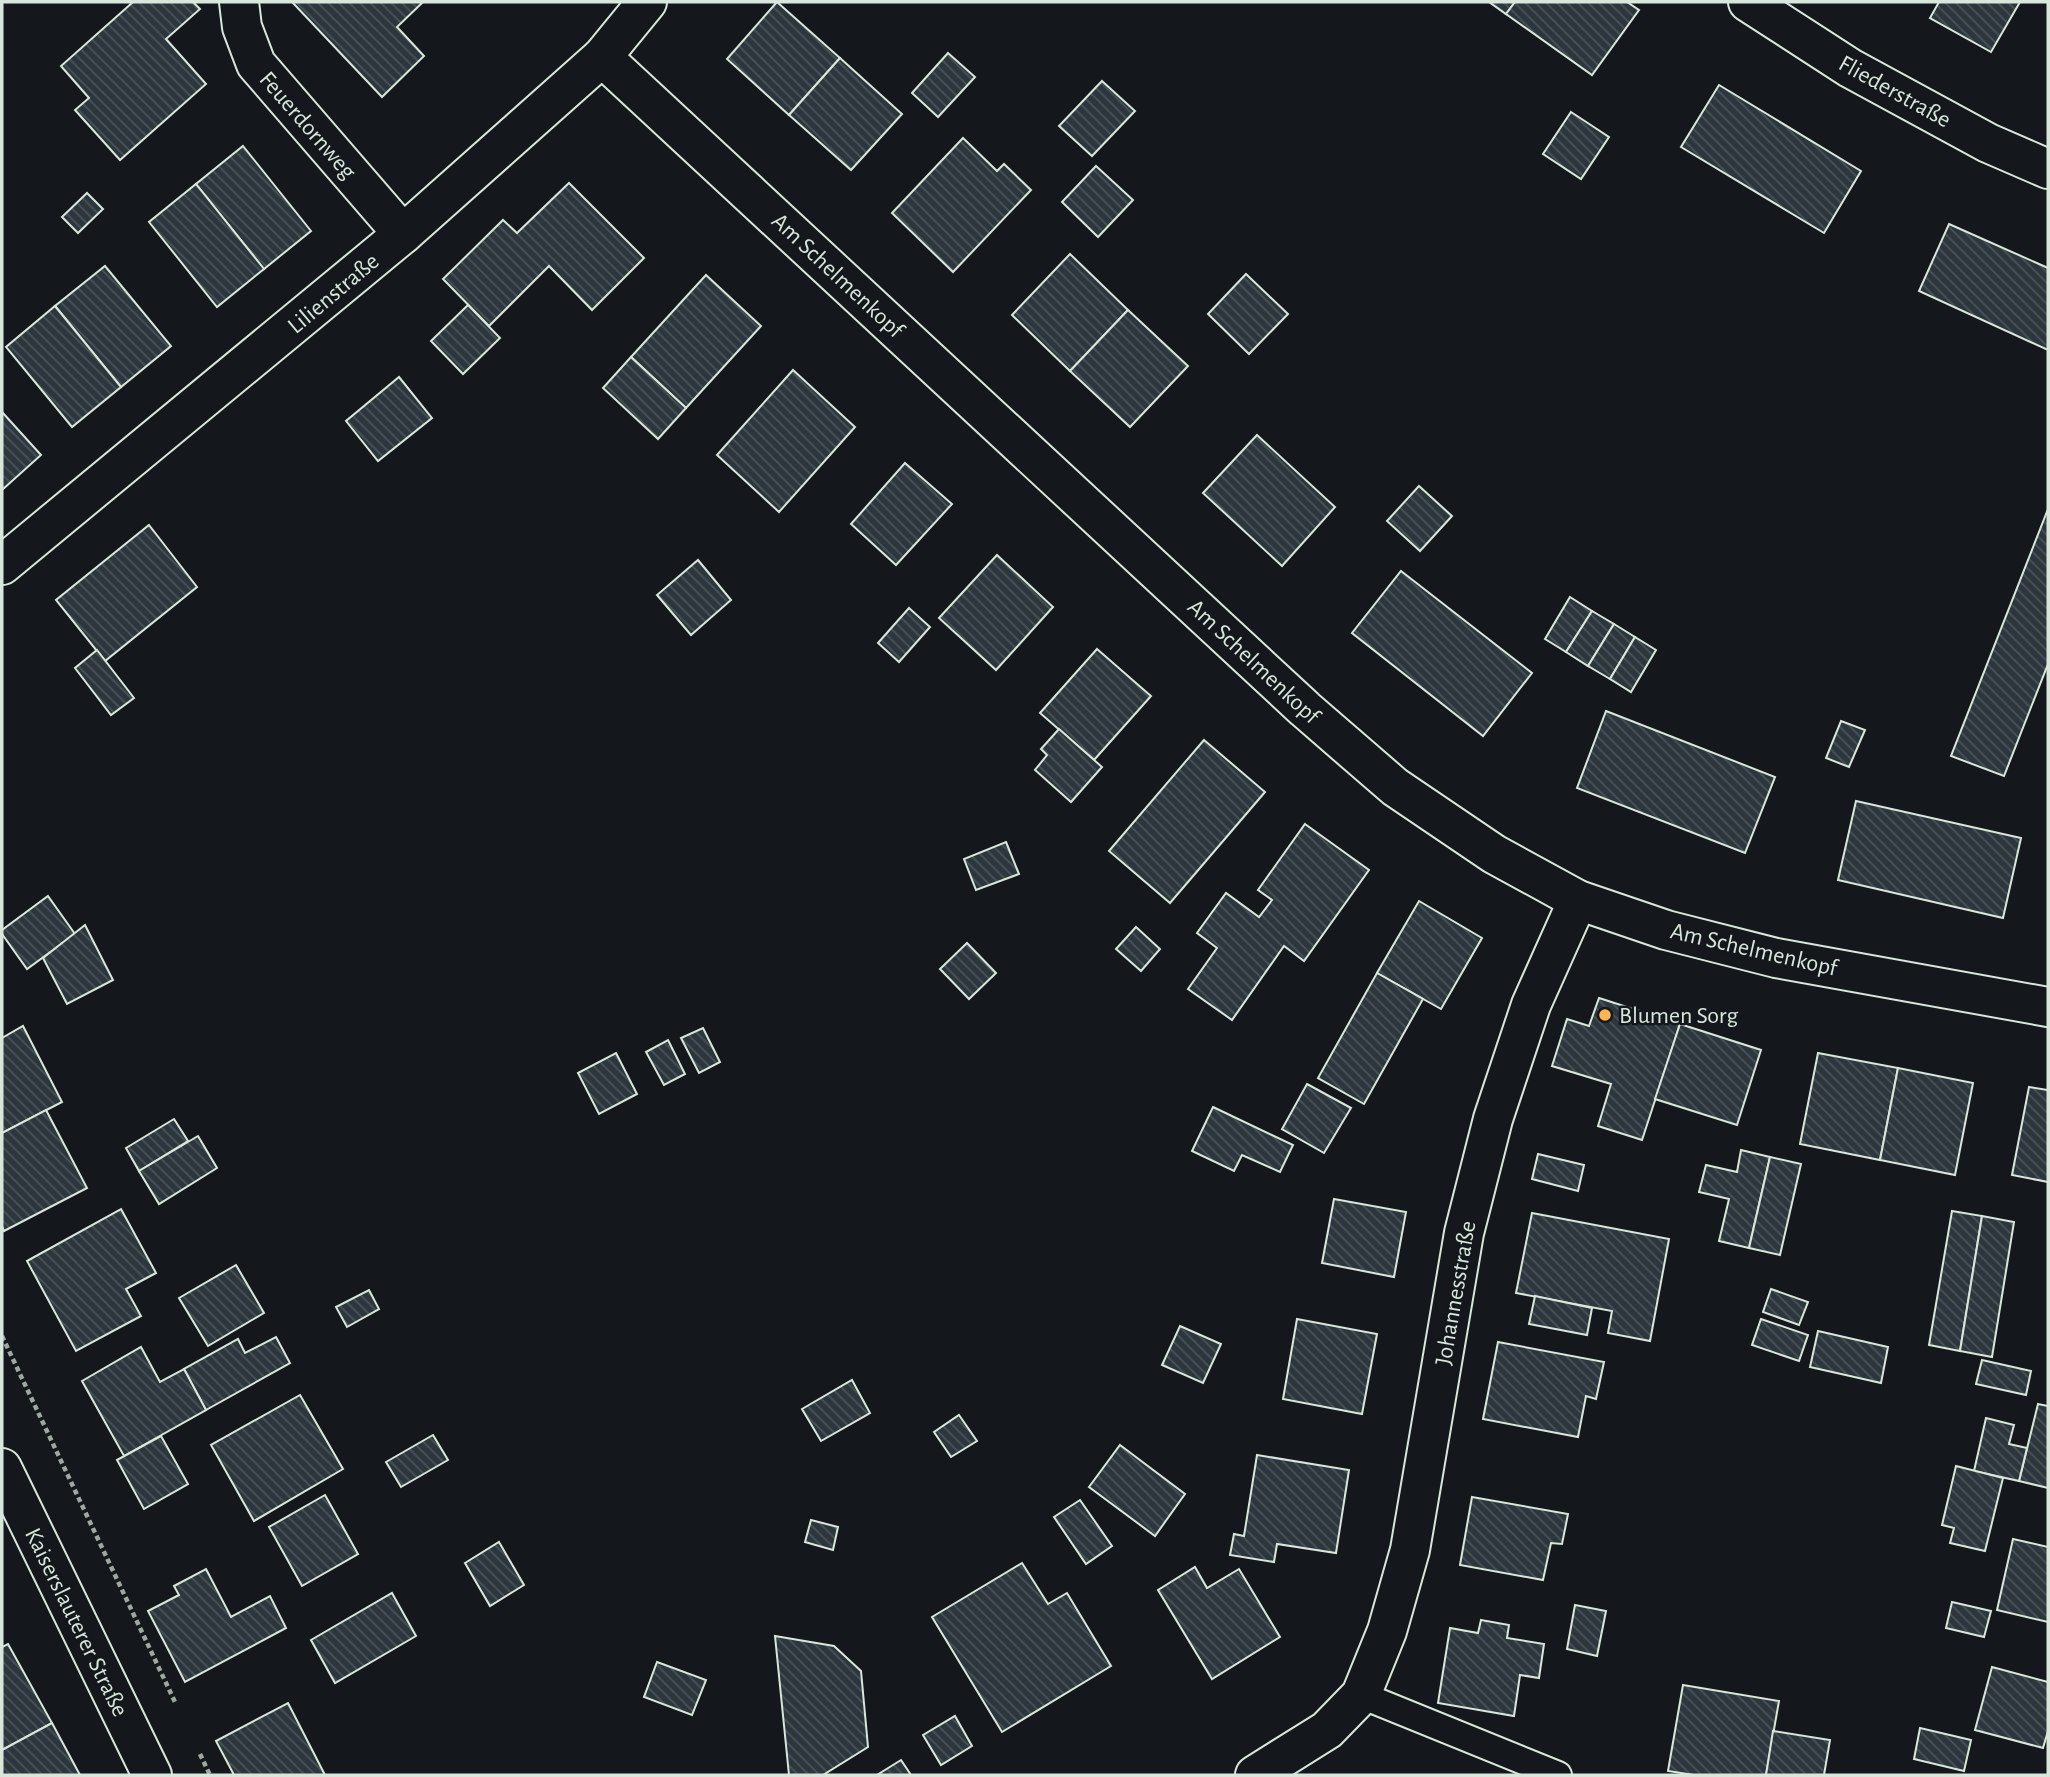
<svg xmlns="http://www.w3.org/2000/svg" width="2050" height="1777" font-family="'Alegreya Sans',sans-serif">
  <defs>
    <pattern id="building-back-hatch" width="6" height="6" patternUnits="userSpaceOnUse" patternTransform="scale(1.75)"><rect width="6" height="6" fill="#2c363c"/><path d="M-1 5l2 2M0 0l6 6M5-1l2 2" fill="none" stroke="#4a5358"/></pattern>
  </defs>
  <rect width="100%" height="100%" fill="#14181c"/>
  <g fill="url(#building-back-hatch)" stroke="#d8e6dc" stroke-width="2">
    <polygon points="133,2 193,2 200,9 166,39 206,84 120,160 75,110 89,98 61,66"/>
    <polygon points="292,2 423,2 397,27 424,56 382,97"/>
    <polygon points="777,2 840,58 789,115 727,59"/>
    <polygon points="1489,2 1515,2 1506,14"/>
    <polygon points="1515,2 1627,2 1639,10 1592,75 1506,14"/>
    <polygon points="1939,2 2020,2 1991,52 1930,18"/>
    <polygon points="948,53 975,77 938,117 912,93"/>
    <polygon points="840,58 902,114 851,170 789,115"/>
    <polygon points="1102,81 1135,111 1092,156 1059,126"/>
    <polygon points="1719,85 1861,171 1824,233 1681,147"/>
    <polygon points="1571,112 1609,137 1581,179 1543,154"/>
    <polygon points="963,138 997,171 1004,164 1031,190 953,272 892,213"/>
    <polygon points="243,146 311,231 264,269 196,184"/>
    <polygon points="1096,166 1133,200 1098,237 1062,202"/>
    <polygon points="569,183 644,258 592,310 549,266 489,326 443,279 503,220 517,233"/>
    <polygon points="196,184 264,269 217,307 149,222"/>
    <polygon points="87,193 103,209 78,233 62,217"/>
    <polygon points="1949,224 2048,268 2048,350 1919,291"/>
    <polygon points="1070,254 1128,310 1070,371 1012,315"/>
    <polygon points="105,266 171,346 121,387 55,306"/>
    <polygon points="1246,274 1288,314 1249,354 1208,314"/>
    <polygon points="706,275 761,326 686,408 631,357"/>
    <polygon points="468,305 500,338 463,374 431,341"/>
    <polygon points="55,306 121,387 72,427 6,347"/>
    <polygon points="1128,310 1188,366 1130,427 1070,371"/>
    <polygon points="631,357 686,408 658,439 603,388"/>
    <polygon points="793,370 855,427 779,512 717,455"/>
    <polygon points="399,377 432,418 378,461 346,421"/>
    <polygon points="2,412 41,455 2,490"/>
    <polygon points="1257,435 1335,507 1282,566 1203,493"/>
    <polygon points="905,463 952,504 896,565 851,524"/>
    <polygon points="1419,486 1452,516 1420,551 1387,521"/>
    <polygon points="2048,509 2048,664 2004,776 1951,756"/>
    <polygon points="149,525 197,587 105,661 56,600"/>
    <polygon points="997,555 1053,607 996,670 939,618"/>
    <polygon points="698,560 731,600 691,635 657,595"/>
    <polygon points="1401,571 1532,673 1483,736 1352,633"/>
    <polygon points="1570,597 1592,611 1566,652 1545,639"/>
    <polygon points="909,608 930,627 899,662 878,643"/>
    <polygon points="1592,611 1614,624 1588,666 1566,652"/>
    <polygon points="1614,624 1635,637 1610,679 1588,666"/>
    <polygon points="1635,637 1656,650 1631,692 1610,679"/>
    <polygon points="1097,649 1151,696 1094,760 1040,713"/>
    <polygon points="97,650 134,698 111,715 75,668"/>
    <polygon points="1606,711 1775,777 1745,853 1577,788"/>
    <polygon points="1841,721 1865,730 1849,767 1826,758"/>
    <polygon points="1059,729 1102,767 1071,802 1035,770 1047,755 1041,749"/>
    <polygon points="1204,740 1265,792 1170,903 1109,851"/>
    <polygon points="1856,801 2021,838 2003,918 1838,880"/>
    <polygon points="1305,824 1369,870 1304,961 1284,946 1232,1020 1188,989 1217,948 1197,933 1226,893 1259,917 1272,900 1258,890"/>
    <polygon points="1006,842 1019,874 976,890 964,859"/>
    <polygon points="48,896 75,934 27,969 2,934 2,930"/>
    <polygon points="1419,901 1482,938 1441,1009 1377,973"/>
    <polygon points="85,925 113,980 67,1004 43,958"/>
    <polygon points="1136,927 1160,949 1141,971 1116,949"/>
    <polygon points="967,943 996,973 969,999 940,969"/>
    <polygon points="1377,973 1423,999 1364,1104 1318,1078"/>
    <polygon points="1599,998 1680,1024 1642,1140 1598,1126 1611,1084 1552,1066 1567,1019 1589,1026"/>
    <polygon points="1680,1024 1761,1050 1737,1125 1655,1099"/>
    <polygon points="23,1026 62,1102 2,1133 2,1038"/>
    <polygon points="703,1028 720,1062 699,1073 681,1038"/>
    <polygon points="668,1040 685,1074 664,1085 646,1052"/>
    <polygon points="616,1053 637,1094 599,1114 578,1073"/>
    <polygon points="1818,1053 1898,1068 1880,1160 1800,1144"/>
    <polygon points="1898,1068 1973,1083 1955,1175 1880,1160"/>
    <polygon points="1307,1084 1351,1108 1324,1153 1282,1129"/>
    <polygon points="2029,1087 2048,1090 2048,1182 2012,1175"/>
    <polygon points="1213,1107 1293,1145 1280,1172 1242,1155 1234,1171 1192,1151"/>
    <polygon points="46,1110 87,1188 4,1231 2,1226 2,1133"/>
    <polygon points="174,1119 188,1141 139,1171 126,1148"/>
    <polygon points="198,1136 217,1168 159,1204 139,1171"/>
    <polygon points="1741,1150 1770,1157 1749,1248 1719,1241 1729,1199 1699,1192 1706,1165 1737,1172"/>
    <polygon points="1538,1154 1584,1165 1578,1191 1532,1179"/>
    <polygon points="1770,1157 1801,1164 1780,1255 1749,1248"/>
    <polygon points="1334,1199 1406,1212 1394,1277 1322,1263"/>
    <polygon points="121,1209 156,1273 126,1289 141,1316 76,1351 27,1261"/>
    <polygon points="1952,1211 1982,1216 1960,1351 1929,1345"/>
    <polygon points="1532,1213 1669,1239 1650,1341 1608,1333 1612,1311 1516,1293"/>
    <polygon points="1982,1216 2014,1222 1992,1357 1960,1351"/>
    <polygon points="236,1265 264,1313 208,1346 179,1298"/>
    <polygon points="1771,1289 1808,1302 1799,1325 1763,1312"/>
    <polygon points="369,1290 379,1309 347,1327 336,1307"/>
    <polygon points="1535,1296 1592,1308 1587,1335 1529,1324"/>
    <polygon points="1297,1319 1377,1334 1362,1414 1283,1399"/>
    <polygon points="1761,1319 1808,1335 1799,1361 1752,1345"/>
    <polygon points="1180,1326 1221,1344 1203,1383 1162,1365"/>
    <polygon points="1818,1331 1888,1347 1881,1383 1810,1367"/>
    <polygon points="276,1337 290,1363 206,1410 184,1369 238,1339 245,1353"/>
    <polygon points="1498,1342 1604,1362 1596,1399 1586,1396 1578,1437 1483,1419"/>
    <polygon points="141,1347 160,1382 184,1369 206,1410 124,1456 82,1381"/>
    <polygon points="1982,1360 2031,1371 2026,1395 1976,1384"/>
    <polygon points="852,1380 870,1413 821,1441 802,1409"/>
    <polygon points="300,1395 343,1469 254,1521 211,1445"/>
    <polygon points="2038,1404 2048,1406 2048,1488 2019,1481"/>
    <polygon points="959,1415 977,1441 951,1457 934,1432"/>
    <polygon points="1986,1418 2014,1425 2009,1444 2027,1448 2019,1481 1974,1471"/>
    <polygon points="433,1435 448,1460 401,1487 386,1462"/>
    <polygon points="161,1436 188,1484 144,1509 117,1460"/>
    <polygon points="1120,1445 1185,1494 1155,1536 1089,1487"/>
    <polygon points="1257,1455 1349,1470 1336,1553 1277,1544 1274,1562 1230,1555 1234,1534 1244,1536"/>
    <polygon points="1956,1466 2003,1478 1985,1551 1950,1543 1954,1528 1942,1525"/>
    <polygon points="325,1495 358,1554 302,1586 269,1527"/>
    <polygon points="1472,1497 1568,1514 1562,1544 1551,1543 1543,1580 1460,1565"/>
    <polygon points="1080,1500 1112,1546 1086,1564 1054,1517"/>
    <polygon points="811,1520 838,1527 833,1550 805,1542"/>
    <polygon points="2013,1539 2048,1547 2048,1622 1997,1610"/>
    <polygon points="499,1542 524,1585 490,1606 465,1563"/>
    <polygon points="1022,1563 1048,1604 1067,1593 1111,1666 1002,1732 932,1617"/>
    <polygon points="1195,1567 1207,1588 1239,1569 1280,1637 1212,1679 1158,1590"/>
    <polygon points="206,1569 231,1617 270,1596 286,1628 185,1682 148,1611 179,1595 174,1586"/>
    <polygon points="392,1593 416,1636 335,1683 311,1640"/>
    <polygon points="1952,1602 1991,1611 1984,1637 1946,1628"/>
    <polygon points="1575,1605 1606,1611 1597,1656 1567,1649"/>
    <polygon points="1481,1620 1509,1625 1507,1638 1544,1644 1539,1678 1520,1675 1514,1716 1438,1703 1450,1628 1478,1633"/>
    <polygon points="775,1636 834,1646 861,1671 868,1747 823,1775 789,1775"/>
    <polygon points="8,1644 52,1723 2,1750 2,1647"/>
    <polygon points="657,1662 706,1680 692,1715 644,1697"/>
    <polygon points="1992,1667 2048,1682 2048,1731 2043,1748 1975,1730"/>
    <polygon points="1683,1685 1779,1701 1766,1775 1694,1775 1668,1771"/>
    <polygon points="288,1703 325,1775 234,1775 216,1741"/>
    <polygon points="955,1716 972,1746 941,1765 923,1735"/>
    <polygon points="52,1723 80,1775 2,1775 2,1750"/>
    <polygon points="1920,1728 1971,1740 1964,1771 1914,1759"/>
    <polygon points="1773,1731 1830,1740 1824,1775 1766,1775"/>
    <polygon points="901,1760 911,1775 877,1775"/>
  </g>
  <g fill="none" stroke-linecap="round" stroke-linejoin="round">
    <g stroke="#d8e6dc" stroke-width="30">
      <polyline id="service" points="1361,1695 1558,1775"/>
    </g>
    <g stroke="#d8e6dc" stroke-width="42">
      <g id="minor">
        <polyline points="239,2 242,27 256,64 403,234"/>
        <polyline points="1748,2 1850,68 1988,143 2048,169"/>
        <polyline points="602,57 1305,709 1395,787 1494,854 1578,900 1666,930 1776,958 2048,1007"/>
        <polyline points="2,565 403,234 602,57 647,2"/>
        <polyline points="1255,1775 1327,1730 1361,1695 1387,1631 1410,1550 1464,1233 1493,1119 1531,1005 1578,900"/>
      </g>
    </g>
    <g stroke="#d8e6dc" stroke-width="42">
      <polyline id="secondary" points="2,1468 152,1775"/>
    </g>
    <g stroke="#9da8a2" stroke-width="4.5" stroke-dasharray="5 3.5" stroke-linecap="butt">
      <polyline points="2,1336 175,1702"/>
      <polyline points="200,1754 210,1775"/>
    </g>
    <use href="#service" stroke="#14181c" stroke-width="26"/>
    <use href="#minor" stroke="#14181c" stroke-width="38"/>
    <use href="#secondary" stroke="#14181c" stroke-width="38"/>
  </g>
  <circle fill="#ffb74d" stroke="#14181c" stroke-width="2.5" cx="1605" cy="1015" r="7"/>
  <g text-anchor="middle" stroke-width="5" stroke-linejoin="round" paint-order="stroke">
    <g font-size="24" fill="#d8e6dc" stroke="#14181c">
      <text transform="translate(1895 91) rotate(29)" y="8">Fliederstraße</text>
      <text transform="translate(308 125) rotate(49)" y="8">Feuerdornweg</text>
      <text transform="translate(838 275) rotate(43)" y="8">Am Schelmenkopf</text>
      <text transform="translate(333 293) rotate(-40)" y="8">Lilienstraße</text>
      <text transform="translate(1254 661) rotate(43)" y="8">Am Schelmenkopf</text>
      <text transform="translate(1754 949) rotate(13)" y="8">Am Schelmenkopf</text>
      <text transform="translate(1455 1293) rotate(-80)" y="8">Johannesstraße</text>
      <text transform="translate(77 1622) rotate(64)" y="8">Kaiserslauterer Straße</text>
    </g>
    <g font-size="24" fill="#d8e6dc" stroke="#14181c" text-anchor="start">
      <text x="1619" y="1023">Blumen Sorg</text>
    </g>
  </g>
  <rect width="2050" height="1777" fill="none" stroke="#d8e6dc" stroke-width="7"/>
</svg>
